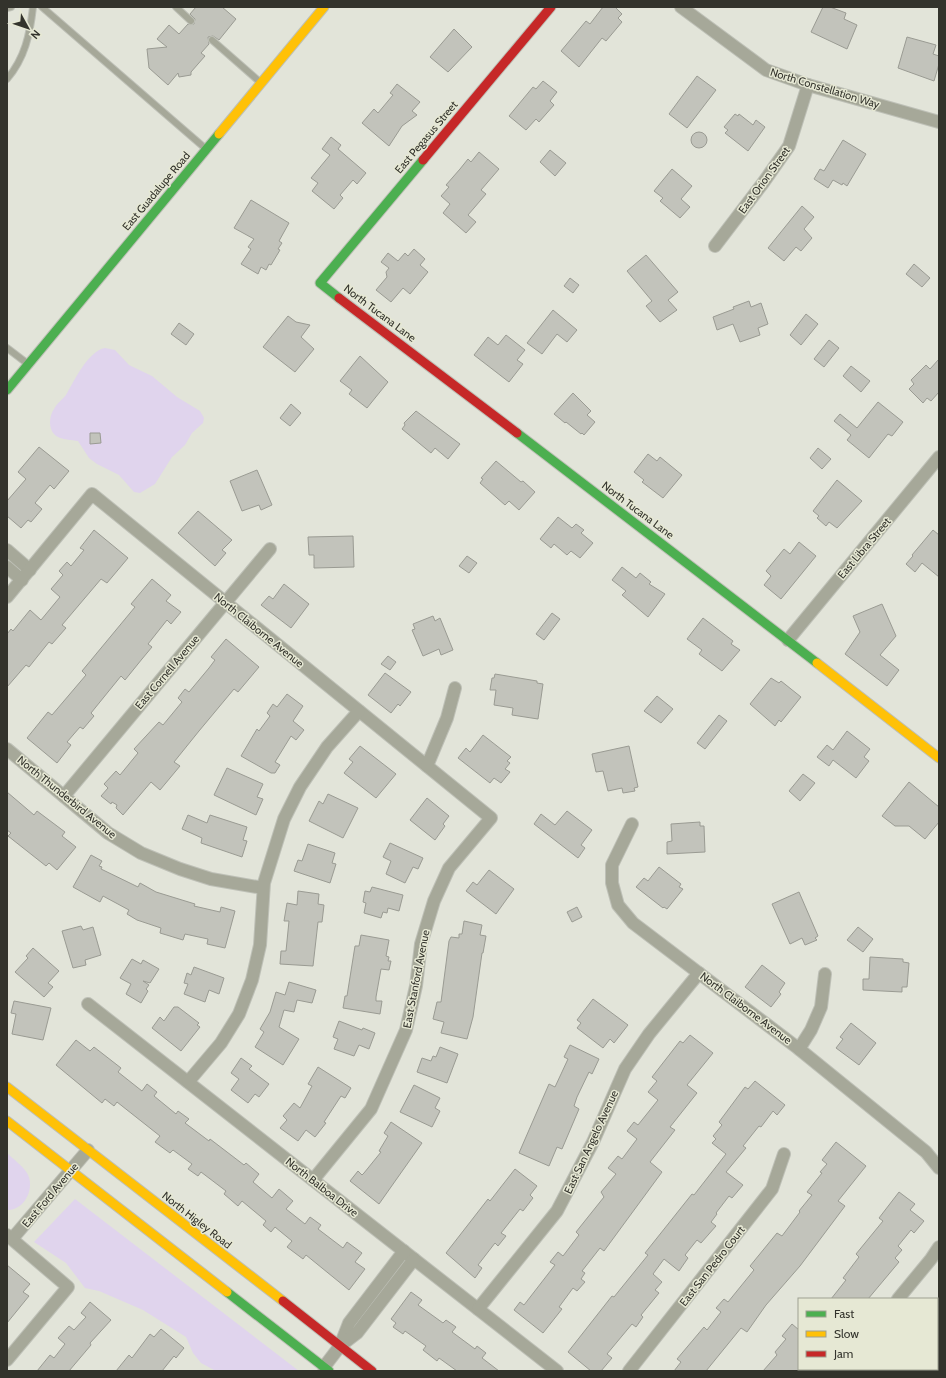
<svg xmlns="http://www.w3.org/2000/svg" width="946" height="1378" font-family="Cabin,sans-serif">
  <rect width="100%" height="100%" fill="#e2e4d9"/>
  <g fill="#e0d4ed">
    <path d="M105 348 115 350 129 365 152 376 177 397 200 411 204 418 203 423 192 433 185 445 172 457 155 484 140 493 134 492 119 475 97 464 89 458 78 441C65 439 51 440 50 423 50 418 51 413 54 409 57 403 62 400 66 395 74 381 88 351 105 348Z"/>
    <path d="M7 1153C13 1159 23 1166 27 1173 36 1188 24 1211 7 1210Z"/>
    <polygon points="75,1199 299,1371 216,1371 201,1363 193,1353 186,1337 143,1310 99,1291 85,1288 66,1263 34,1242"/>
  </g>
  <g fill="#c2c3bb" stroke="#9a9b93">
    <polygon points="196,7 222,7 236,19 219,40 213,36 208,37 209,44 201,53 205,56 191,72 191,75 179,77 178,73 168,85 149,68 147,49 167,47 157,39 169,25 179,34 188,24 194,24 195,19 190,14"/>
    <polygon points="603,7 615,7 622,14 618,18 622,22 606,41 602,38 579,67 561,51 586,21 590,24"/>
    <polygon points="823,7 830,7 846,13 844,19 857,25 847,49 811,32"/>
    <polygon points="454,29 472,47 448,72 430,57"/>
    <polygon points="907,37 936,45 933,54 939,56 939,64 934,81 898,68"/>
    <polygon points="697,76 716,90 687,128 669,114"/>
    <polygon points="543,81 557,92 550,101 554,105 539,122 536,119 526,130 509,116 533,87 536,89"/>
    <polygon points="397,84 420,102 412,111 417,115 402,126 389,146 362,123 374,109 378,113 393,95 390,93"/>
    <polygon points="735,114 738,116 739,114 753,125 756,120 765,127 748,151 725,133 728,130 724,127"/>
    <circle cx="699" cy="140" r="8"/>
    <polygon points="331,137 341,145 338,149 366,173 357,184 353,180 340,195 343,198 334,209 312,191 318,183 311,178 330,155 322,149"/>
    <polygon points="843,140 866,154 847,186 843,183 842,185 833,180 828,188 814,179 820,169 824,171"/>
    <polygon points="550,150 566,163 555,176 540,162"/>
    <polygon points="479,152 499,169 481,190 486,194 468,215 476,222 466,233 443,213 450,204 441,196 449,187 446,185 460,169 468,159 471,162"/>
    <polygon points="672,169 692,186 681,199 690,207 680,218 660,201 663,198 654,191"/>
    <polygon points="251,200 289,223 279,241 282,243 278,249 280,250 271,265 269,264 266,270 261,267 258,274 241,264 251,249 248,247 254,239 234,228"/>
    <polygon points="802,206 814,217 804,229 812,238 801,251 796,247 784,261 768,248"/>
    <polygon points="414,249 425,259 420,265 428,272 410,294 403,288 391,302 376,290 387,277 386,272 389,268 381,262 388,253 398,261 405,253 408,256"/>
    <polygon points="646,255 678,292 668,300 677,310 660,322 646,306 652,301 627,271"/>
    <polygon points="914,264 930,278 922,287 906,274"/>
    <polygon points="570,278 579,285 573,293 564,286"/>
    <polygon points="749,301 751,307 761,303 768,324 758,328 760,335 740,342 733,324 717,330 713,317 734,309 733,307"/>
    <polygon points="553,310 577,330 567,342 557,334 542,354 527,343"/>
    <polygon points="806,314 818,324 801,345 790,335"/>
    <polygon points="288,316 296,322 310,325 301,337 314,349 295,372 263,347"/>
    <polygon points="179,323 194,334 186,345 171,334"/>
    <polygon points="506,335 525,350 517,360 523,364 509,382 474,355 488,337 498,345"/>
    <polygon points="829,340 839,348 824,367 814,359"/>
    <polygon points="360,356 388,382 367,408 349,394 352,390 340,381"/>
    <polygon points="939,359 939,392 931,401 927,398 923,403 909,389 914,384 911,380 926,365 930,369"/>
    <polygon points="851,366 870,381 861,392 843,376"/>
    <polygon points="573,393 591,411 587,415 595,422 584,435 582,433 581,434 566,422 565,423 554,414"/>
    <polygon points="878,402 903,422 892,436 888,434 869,458 847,440 851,435 834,421 840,414 857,428"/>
    <polygon points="291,404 301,413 290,426 280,418"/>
    <polygon points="416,411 460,444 448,459 435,448 431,453 402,429 405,425 404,423"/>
    <polygon points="90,433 100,433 101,443 90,444"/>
    <polygon points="39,447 69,471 54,489 50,485 35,503 42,509 31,522 28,520 21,528 7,516 7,501 26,479 18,472"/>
    <polygon points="818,448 831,459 822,469 810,458"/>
    <polygon points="648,454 657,461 660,457 682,475 663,498 642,482 644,480 634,472"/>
    <polygon points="496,461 521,482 523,481 535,492 519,510 509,501 505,505 480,483 483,479 481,478"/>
    <polygon points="257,470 272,505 261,510 259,505 242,511 230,481"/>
    <polygon points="837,480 862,501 837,528 829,522 826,526 817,518 819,516 813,511"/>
    <polygon points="198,511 232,540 222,550 226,553 215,566 178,533"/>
    <polygon points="558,517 572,528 576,524 584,530 581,533 593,543 580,558 571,551 567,555 554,544 551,548 540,539"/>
    <polygon points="94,530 128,558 107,583 101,579 62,625 66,628 52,644 49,642 29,667 26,665 7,687 7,634 11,629 13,631 30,610 41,620 60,597 51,589 63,575 59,571 67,562 71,566 84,550 80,548"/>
    <polygon points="933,530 939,535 939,577 922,563 915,572 906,564 913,556 912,555"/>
    <polygon points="353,536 354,567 314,568 314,555 309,555 308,537"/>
    <polygon points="799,542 816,556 781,599 764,585 771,576 766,571 784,549 790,554"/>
    <polygon points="467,556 477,563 469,573 459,566"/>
    <polygon points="622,567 636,578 640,573 651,582 649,584 665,594 648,617 622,595 626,591 612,580"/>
    <polygon points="152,579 171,595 166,601 181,612 171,624 167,620 148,644 152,647 142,659 125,680 121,676 91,713 94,716 83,729 80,727 67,742 71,745 57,763 27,738 48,712 52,715 86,675 82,671 135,607 131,604"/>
    <polygon points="284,584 309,604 291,628 261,605 269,596 273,599"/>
    <polygon points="882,604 896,636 880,655 899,670 887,686 845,654 860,632 853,616"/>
    <polygon points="552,613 560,619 544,640 536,634"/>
    <polygon points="433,616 435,621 440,618 453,650 441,655 439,649 423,656 412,630 415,629 413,624"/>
    <polygon points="703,618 733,641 731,644 740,650 722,671 699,654 702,650 687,639"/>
    <polygon points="226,639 259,667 238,692 234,689 199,731 174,762 180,766 160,790 151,782 123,815 116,808 117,805 112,802 111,804 101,796 108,788 104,784 116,771 120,775 138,753 134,749 159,722 163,725 182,702 178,698 185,689 189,692 209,668 215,660 211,657"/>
    <polygon points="388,656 396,662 390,670 381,664"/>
    <polygon points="385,673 411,692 400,706 398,704 391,713 368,695"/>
    <polygon points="495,674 537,681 537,683 543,684 538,719 512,715 513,708 494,705 496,690 490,690 492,678 494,678"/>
    <polygon points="771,678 779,683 781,681 801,697 781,722 779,720 775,726 750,704"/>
    <polygon points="287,694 303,706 293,721 304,730 296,740 291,736 275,762 280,765 275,773 271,773 241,756 257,729 259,731 270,716 267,713 273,704 277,707"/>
    <polygon points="657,696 673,709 661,723 644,711"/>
    <polygon points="719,715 727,721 705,749 697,743"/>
    <polygon points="847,731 870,749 864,757 869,761 856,778 833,760 829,766 817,757 827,745 833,750"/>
    <polygon points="483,735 511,757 507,761 510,763 505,769 510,772 501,783 494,778 490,783 458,758 466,748 470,752"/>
    <polygon points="360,746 396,774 376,798 344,773 353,762 349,759"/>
    <polygon points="629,746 638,787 634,788 635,791 623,793 622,788 608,791 603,771 596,772 592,754"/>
    <polygon points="227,768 263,784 257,797 263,799 256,815 214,795"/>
    <polygon points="803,774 815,783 800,801 789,791"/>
    <polygon points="909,782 939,807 939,822 925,839 909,826 895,826 882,816"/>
    <polygon points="7,792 34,815 37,811 65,832 62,836 76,847 57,870 49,863 46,866 8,836 11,833 7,830"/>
    <polygon points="328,794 358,808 343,838 309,821 319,801 323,804"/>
    <polygon points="427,798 449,816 443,824 445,826 435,840 410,820"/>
    <polygon points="567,811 592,830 581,845 585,848 578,858 534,824 541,814 555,825"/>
    <polygon points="188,815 207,823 210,815 247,827 243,840 247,841 242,857 201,843 202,838 182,829"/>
    <polygon points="700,822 700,826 704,826 705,852 667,854 667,842 672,841 671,824"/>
    <polygon points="390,843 423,858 418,869 413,867 405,883 386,874 391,861 383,857"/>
    <polygon points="308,844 335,853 332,863 336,864 330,883 294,871 298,860 302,861"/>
    <polygon points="91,855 102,861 99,866 102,867 101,869 138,887 140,883 156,892 195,904 194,906 220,912 221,907 235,911 225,948 207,944 208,939 185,934 183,940 160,933 161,928 137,920 127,914 129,910 103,896 100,902 73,887"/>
    <polygon points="659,867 681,884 679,887 683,889 667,909 664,907 663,908 636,887 644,878 648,881"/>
    <polygon points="489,870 514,889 496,914 466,891 473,882 477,885"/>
    <polygon points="372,887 403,895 399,911 388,908 387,913 383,912 381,918 364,913 366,903 363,902 365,891 370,892"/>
    <polygon points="298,891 319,894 318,904 324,905 322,922 318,922 313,966 280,964 281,951 286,951 289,921 284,921 287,903 297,905"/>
    <polygon points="799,892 818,936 815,938 817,940 805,945 802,938 790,944 772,904"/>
    <polygon points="577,907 582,917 572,922 567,912"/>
    <polygon points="464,921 482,925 480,935 486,936 483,953 482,953 473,1017 467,1039 441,1033 444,1022 433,1019 437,1002 441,1002 449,941 451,937 459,938 459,934 462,934"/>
    <polygon points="81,926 83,930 93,927 101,955 85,960 86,965 73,968 62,931"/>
    <polygon points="858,927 873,939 863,952 847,940"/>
    <polygon points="361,935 389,940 386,956 389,957 388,961 391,961 389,970 381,969 376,997 376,1001 382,1001 380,1014 343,1008 345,996 347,996 355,946 359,946"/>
    <polygon points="33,948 59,971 48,983 53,987 44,997 15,972 28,958 26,956"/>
    <polygon points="870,957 903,959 903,962 909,963 907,987 902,987 902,992 863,990 863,979 869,979"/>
    <polygon points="132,959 141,964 143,960 159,969 150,983 143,981 149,985 146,989 148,991 141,1003 126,994 131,984 120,978"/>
    <polygon points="762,965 785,983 779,992 781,994 771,1007 745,987"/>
    <polygon points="194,967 224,978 219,994 209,990 205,1002 184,994 188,984 184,983 187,973 191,975"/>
    <polygon points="289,982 316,990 312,1003 297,1000 294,1012 284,1010 279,1027 299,1039 283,1065 255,1047 264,1032 260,1029 270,1012 276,992 285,995"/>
    <polygon points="593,999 628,1025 614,1043 610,1039 603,1048 577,1028 581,1023 577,1020"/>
    <polygon points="14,1001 51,1008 43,1040 12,1034 16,1014 11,1013"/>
    <polygon points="174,1007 178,1007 199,1023 197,1025 200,1027 181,1051 152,1028 160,1017 164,1021"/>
    <polygon points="339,1021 362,1030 363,1028 375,1033 369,1049 359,1045 354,1056 334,1049 338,1039 333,1037"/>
    <polygon points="851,1023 876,1043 859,1065 836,1048 843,1039 840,1037"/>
    <polygon points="690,1035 713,1053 687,1085 697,1093 670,1127 675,1130 650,1162 662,1172 604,1251 600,1248 582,1271 585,1273 581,1279 585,1282 577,1291 573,1288 559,1307 562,1309 543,1333 514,1310 520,1302 524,1305 555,1265 550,1262 558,1252 563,1256 579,1235 576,1232 604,1197 601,1192 616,1174 608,1168 618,1156 622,1159 637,1139 627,1131 634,1122 638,1125 658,1100 648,1092 657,1081 652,1077 680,1041 683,1043"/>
    <polygon points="76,1040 90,1051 94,1047 121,1068 118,1072 142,1091 147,1084 157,1092 154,1096 176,1114 178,1111 189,1119 185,1123 209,1141 210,1139 244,1165 246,1163 259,1174 253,1182 272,1198 279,1189 293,1201 286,1209 305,1224 310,1217 321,1225 318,1229 343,1248 347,1242 362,1253 355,1262 365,1269 349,1290 306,1255 303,1259 287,1247 292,1241 275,1227 271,1232 263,1225 266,1221 242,1201 238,1206 224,1194 226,1191 201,1172 198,1176 188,1169 192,1164 173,1150 170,1153 155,1142 160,1136 117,1102 114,1106 105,1099 102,1103 56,1065"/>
    <polygon points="570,1045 599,1059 592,1074 589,1072 577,1097 574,1106 579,1109 562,1149 557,1147 549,1166 519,1153 549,1084 555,1087 568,1059 564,1057"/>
    <polygon points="440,1047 458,1054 447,1083 417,1072 422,1058 431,1061 433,1056 436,1057"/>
    <polygon points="241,1058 252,1066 249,1069 269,1084 259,1097 255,1094 248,1103 231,1090 239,1079 231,1073"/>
    <polygon points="318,1067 351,1088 345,1098 341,1096 324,1122 326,1123 315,1137 306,1130 298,1141 280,1128 287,1120 283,1116 294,1103 300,1108 312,1086 308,1084"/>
    <polygon points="755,1081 785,1105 777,1115 773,1111 761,1127 759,1126 743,1146 746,1148 726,1172 743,1185 732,1198 729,1196 716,1213 717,1214 711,1222 716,1226 701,1243 697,1240 685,1255 688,1258 679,1271 664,1259 653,1274 662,1282 655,1290 659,1293 641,1315 643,1317 636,1327 632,1324 607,1354 612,1358 601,1371 591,1371 568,1352 612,1296 614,1297 648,1255 645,1253 692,1194 694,1195 726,1154 712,1143 716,1139 713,1136 722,1125 719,1122 745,1087 748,1089"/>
    <polygon points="414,1085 440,1098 435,1108 440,1111 432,1127 400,1112"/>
    <polygon points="391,1122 422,1143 379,1204 350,1181 358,1171 362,1175 364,1173 381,1152 379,1151 388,1136 384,1133"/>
    <polygon points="836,1142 866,1166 838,1201 845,1206 800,1266 766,1305 747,1332 741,1328 706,1371 674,1371 681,1362 677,1359 704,1327 707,1330 721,1312 716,1308 724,1299 728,1302 754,1270 750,1266 777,1233 782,1236 800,1212 799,1211 812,1195 807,1192 822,1173 820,1172 827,1164 822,1160"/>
    <polygon points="515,1169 537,1186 530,1195 533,1198 523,1211 520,1209 501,1233 506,1236 498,1246 495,1243 478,1265 482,1268 475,1278 446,1253 488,1199 490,1201"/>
    <polygon points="899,1192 915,1204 910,1210 924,1221 914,1233 911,1230 898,1246 902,1250 895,1258 899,1262 868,1299 831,1299 846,1280 843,1278 859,1257 856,1254 883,1221 879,1218"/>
    <polygon points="7,1265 30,1284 23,1292 29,1296 7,1323"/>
    <polygon points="411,1292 422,1300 418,1305 443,1323 446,1320 456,1327 452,1332 475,1349 477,1346 486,1353 482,1358 499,1371 457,1371 439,1358 437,1361 423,1350 426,1346 405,1331 403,1334 393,1327 396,1323 391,1319"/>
    <polygon points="90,1302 111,1320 90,1343 91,1345 69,1371 37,1371 50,1355 54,1358 65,1344 58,1338 69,1326 74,1330 86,1317 81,1313"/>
    <polygon points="792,1324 799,1330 799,1371 763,1371 777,1355 775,1352 786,1339 782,1336"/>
    <polygon points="161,1329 184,1348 176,1358 174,1356 162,1371 116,1371 129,1355 132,1358 150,1334 154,1337"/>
  </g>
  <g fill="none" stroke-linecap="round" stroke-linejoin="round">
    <g stroke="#bec0b7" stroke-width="8">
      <g id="lane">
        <polyline points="42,7 206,149"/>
        <polyline points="176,7 191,21"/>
        <polyline points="7,8 11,7"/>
        <polyline points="212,40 261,83"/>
        <path d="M7 79C25 58 30 34 33 7"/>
        <polyline points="7,348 28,364"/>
      </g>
    </g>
    <g stroke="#bec0b7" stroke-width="14">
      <g id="street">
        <polyline points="681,7 766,70 808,85 939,122"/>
        <polyline points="715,246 763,183 789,146 808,85"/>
        <polyline points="7,550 30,570"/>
        <polyline points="7,567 22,580"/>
        <polyline points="7,597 92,494 491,818 449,868 434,901 421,944 416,986 406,1030 371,1109 313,1180"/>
        <polyline points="788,640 939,457"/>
        <polyline points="7,749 108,833 141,853 180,869 211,879 263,888"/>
        <polyline points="427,766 447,718 455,688"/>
        <polyline points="64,796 270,549"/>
        <polyline points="632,824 612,865 612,883 618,905 633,923 799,1049 926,1152 939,1168"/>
        <polyline points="88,1004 557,1371"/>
        <polyline points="799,1049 811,1030 821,1007 825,974"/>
        <polyline points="188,1082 221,1043 239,1014 252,980 260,945 264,883 284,819 300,787 327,747 359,711"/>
        <polyline points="7,1235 68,1287 7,1360"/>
        <polyline points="12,1239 88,1150"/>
        <polyline points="898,1299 931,1259 939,1247"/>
        <polyline points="478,1309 557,1211 593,1142 625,1069 649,1034 699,973"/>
        <polyline points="340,1346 349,1323 404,1251"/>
        <polyline points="324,1367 340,1346 357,1333 414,1259"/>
        <polyline points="919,1369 921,1371"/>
        <polyline points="629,1371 772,1189 784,1154"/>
        <polyline points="839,1371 841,1369"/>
      </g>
    </g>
    <g stroke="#bec0b7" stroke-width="11">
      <g id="fast">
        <polyline points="339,298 320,283 423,160"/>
        <polyline points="7,390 219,134"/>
        <polyline points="517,433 817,663"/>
        <polyline points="227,1292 329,1371"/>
      </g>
    </g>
    <g stroke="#bec0b7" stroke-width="11">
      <g id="slow">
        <polyline points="219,134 324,7"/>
        <polyline points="817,663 939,758"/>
        <polyline points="7,1087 283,1301"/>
        <polyline points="7,1121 227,1292"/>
      </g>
    </g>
    <g stroke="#bec0b7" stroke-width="11">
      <g id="jam">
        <polyline points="423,160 551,7"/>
        <polyline points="339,298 517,433"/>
        <polyline points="283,1301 372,1371"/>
      </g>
    </g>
    <use href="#lane" stroke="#a6a899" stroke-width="6"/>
    <use href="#street" stroke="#a6a899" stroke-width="12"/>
    <use href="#fast" stroke="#4caf50" stroke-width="9"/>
    <use href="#slow" stroke="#ffc107" stroke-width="9"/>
    <use href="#jam" stroke="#c62828" stroke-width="9"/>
  </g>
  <g text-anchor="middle" stroke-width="3" stroke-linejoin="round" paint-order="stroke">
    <g font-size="11" fill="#33332c" stroke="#e6e8d4">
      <text transform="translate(825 88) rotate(17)" y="4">North Constellation Way</text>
      <text transform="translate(426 137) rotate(-50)" y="4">East Pegasus Street</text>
      <text transform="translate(764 180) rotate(-54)" y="4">East Orion Street</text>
      <text transform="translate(156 191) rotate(-50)" y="4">East Guadalupe Road</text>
      <text transform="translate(380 313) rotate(37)" y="4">North Tucana Lane</text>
      <text transform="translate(638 510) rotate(37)" y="4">North Tucana Lane</text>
      <text transform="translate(864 548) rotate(-50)" y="4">East Libra Street</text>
      <text transform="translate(259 630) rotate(39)" y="4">North Claiborne Avenue</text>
      <text transform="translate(167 672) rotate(-50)" y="4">East Cornell Avenue</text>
      <text transform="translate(67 797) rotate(39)" y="4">North Thunderbird Avenue</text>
      <text transform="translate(416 979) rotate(-79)" y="4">East Stanford Avenue</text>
      <text transform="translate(746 1008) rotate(37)" y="4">North Claiborne Avenue</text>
      <text transform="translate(591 1142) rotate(-65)" y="4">East San Angelo Avenue</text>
      <text transform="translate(322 1187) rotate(38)" y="4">North Balboa Drive</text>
      <text transform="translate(50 1195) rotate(-50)" y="4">East Ford Avenue</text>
      <text transform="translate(197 1220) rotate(38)" y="4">North Higley Road</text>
      <text transform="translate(712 1266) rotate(-52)" y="4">East San Pedro Court</text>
    </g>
  </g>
  <rect width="946" height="1378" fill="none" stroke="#33332c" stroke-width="16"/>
  <rect x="798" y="1298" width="140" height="72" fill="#e6e8d4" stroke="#9ea091"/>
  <rect x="806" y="1311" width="20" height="6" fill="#4caf50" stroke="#9ea091"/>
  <text x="834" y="1318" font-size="12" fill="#33332c">Fast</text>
  <rect x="806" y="1331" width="20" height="6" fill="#ffc107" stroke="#9ea091"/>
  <text x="834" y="1338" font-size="12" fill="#33332c">Slow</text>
  <rect x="806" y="1351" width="20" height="6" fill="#c62828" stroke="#9ea091"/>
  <text x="834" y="1358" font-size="12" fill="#33332c">Jam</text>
  <g transform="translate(28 28) rotate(130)" stroke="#e6e8d4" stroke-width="3" paint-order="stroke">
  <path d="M0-3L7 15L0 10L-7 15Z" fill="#33332c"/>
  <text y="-6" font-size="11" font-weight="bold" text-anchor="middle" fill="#33332c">N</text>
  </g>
</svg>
